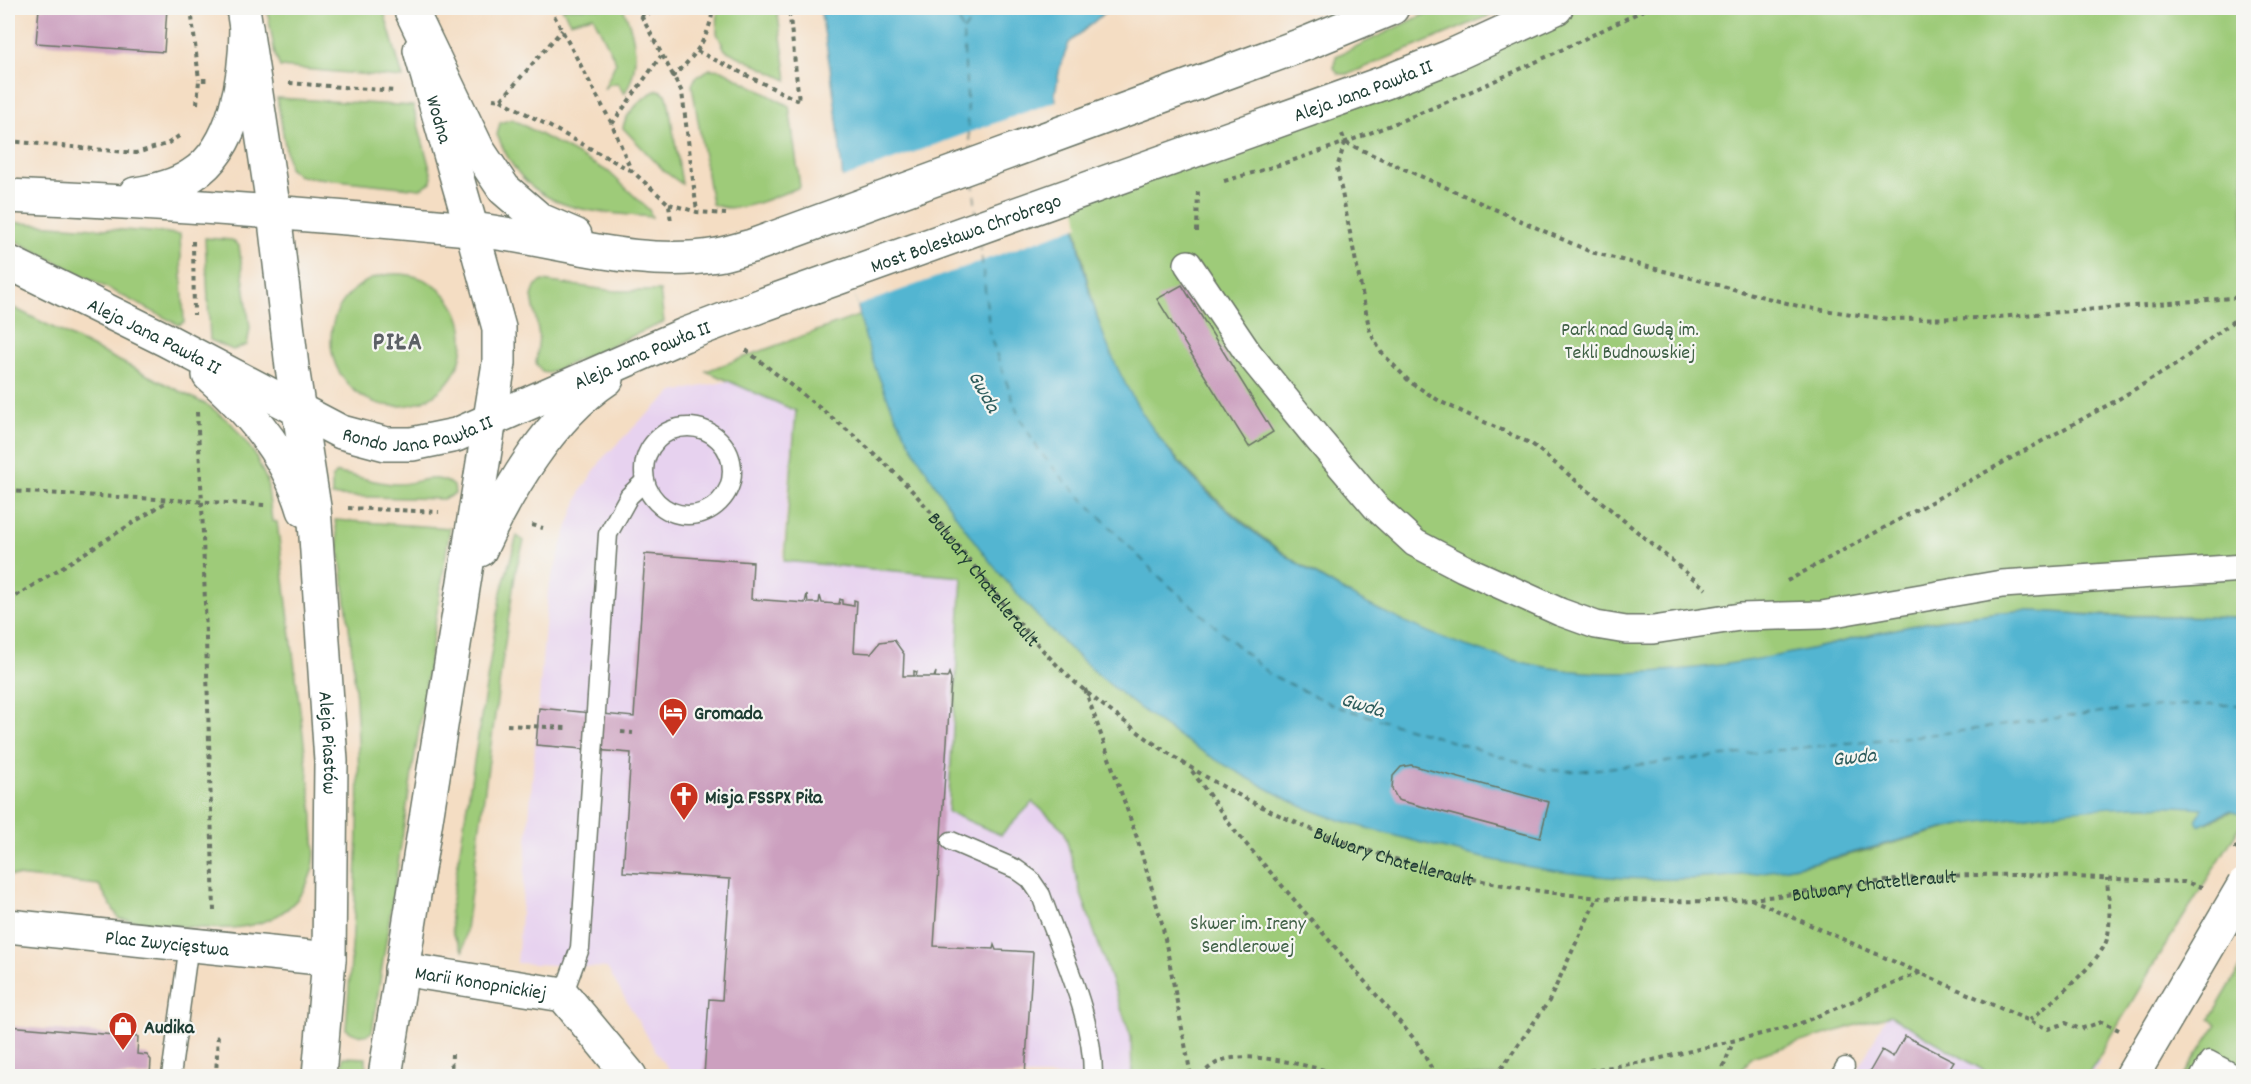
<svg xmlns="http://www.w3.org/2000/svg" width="2251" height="1084" font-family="Dekko,sans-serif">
  <rect width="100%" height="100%" fill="#f6f6f2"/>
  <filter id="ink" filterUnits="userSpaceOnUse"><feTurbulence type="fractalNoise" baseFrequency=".0167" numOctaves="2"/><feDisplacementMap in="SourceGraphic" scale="12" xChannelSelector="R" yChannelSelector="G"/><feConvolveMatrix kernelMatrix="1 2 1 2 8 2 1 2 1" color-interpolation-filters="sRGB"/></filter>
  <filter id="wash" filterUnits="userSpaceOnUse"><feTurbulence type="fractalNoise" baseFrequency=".008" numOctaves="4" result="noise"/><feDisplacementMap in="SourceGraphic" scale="24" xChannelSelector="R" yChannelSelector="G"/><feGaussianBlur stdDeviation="1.35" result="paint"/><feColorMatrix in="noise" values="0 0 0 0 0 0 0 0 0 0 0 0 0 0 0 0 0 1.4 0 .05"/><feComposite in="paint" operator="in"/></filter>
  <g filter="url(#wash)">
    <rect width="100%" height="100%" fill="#f4ddc3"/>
    <g fill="#e7d2ef">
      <polygon points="729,381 795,411 782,561 961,577 947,811 1000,834 1032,802 1063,830 1080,894 1130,1037 1131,1076 675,1076 660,1058 607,968 517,963 548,590 568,526 581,491 603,458 640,421 673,392"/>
      <polygon points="1903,984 2100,1062 2091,1076 1855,1076"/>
    </g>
    <g fill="#9ecb79" stroke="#5e8456" stroke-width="1.5">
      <polygon points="267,8 383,8 403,78 280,67 275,55"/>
      <path d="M562 8H623C635 34 642 67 624 94L618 83 610 84 604 89 616 62 593 16 570 22Z"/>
      <polygon points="718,8 777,8 787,80 725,50 717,33"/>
      <polygon points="1438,8 1508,8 1349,74 1339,74 1334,68 1336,56"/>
      <path d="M1556 8H2243V619C2198 615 2153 616 2108 615 2079 615 2051 610 2022 611 2003 611 1984 614 1965 616 1899 625 1835 645 1769 658 1716 668 1660 674 1606 673 1443 671 1229 546 1140 411 1098 346 1083 270 1071 195Z"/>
      <path d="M710 69 722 70 789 106 800 187C772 197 740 216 712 204L692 85 696 77Z"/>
      <path d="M659 90 666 94 668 100 682 184 664 171 623 128C624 115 647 92 659 90Z"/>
      <polygon points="277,98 413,106 432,176 431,182 420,189 299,176 289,168"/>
      <path d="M512 119 609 172 649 210 652 217C603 212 550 214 517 171 508 161 503 147 497 135L500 123Z"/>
      <polygon points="8,222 180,234 184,322 179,325 8,237"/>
      <polygon points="205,238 232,240 239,246 250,328 247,345 233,350 210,340"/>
      <circle cx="397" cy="340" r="66"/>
      <polygon points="543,281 615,291 660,291 664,322 549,373 542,372 536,363 539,336 532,296 536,285"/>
      <path d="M8 305 209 406 232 424 254 453 267 481 272 521 277 522 313 816C312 833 318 854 312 871 287 953 183 925 119 919L99 885 8 875Z"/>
      <path d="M866 313 1778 869C1840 861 1897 841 1957 826 2035 808 2132 799 2212 806L2204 817 2207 823 2235 810H2243V822L2154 964 2088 1076H1993L1890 1015 1751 1057 1738 1076H1132L1131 1037 1081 894 1064 830 1033 802 1001 835 948 812 962 577 784 561 796 411 706 371Z"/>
      <path d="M337 473C357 475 376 484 397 484 420 484 433 471 454 486L455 494 444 499 332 496V478Z"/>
      <path d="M335 520 450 528 372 1032C363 1038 354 1035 346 1029 353 934 361 838 358 742 356 668 345 594 335 520Z"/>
      <polygon points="517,536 524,541 516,569 503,656 463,951 453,935 450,912 501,592"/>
      <polygon points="2243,963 2243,1076 2183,1076 2217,1024 2210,1019"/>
      <polygon points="343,1057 366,1058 365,1076 341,1076"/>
    </g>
    <path fill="#52b5d1" stroke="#387982" stroke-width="1.5" d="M820 8H1110L1069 43 1060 67 1055 94C1069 182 1076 274 1112 356 1128 393 1150 428 1176 459 1267 568 1463 671 1605 673 1682 674 1759 661 1833 644 1878 633 1922 622 1968 616 1986 614 2004 611 2021 611 2049 610 2078 615 2106 616 2152 616 2197 615 2243 619V815L2229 811 2199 826 2196 820 2203 808C2140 802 2076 809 2012 818 1990 821 1968 823 1946 828 1870 847 1800 871 1721 877 1629 885 1536 872 1446 849 1397 836 1347 825 1299 805 1282 797 1265 787 1248 778 1137 718 1044 636 969 534 926 475 887 411 866 340 849 282 847 219 841 160 837 109 829 58 820 8Z"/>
    <polygon fill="#f4ddc3" points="1059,100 1079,226 857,306 846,249 840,179"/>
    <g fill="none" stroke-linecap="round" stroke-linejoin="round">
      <g stroke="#2c5b5b" stroke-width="1.5" stroke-dasharray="8 6" stroke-linecap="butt">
        <polyline points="955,8 963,32 970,149"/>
        <polyline points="963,31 984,8"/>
        <polyline points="973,181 976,212"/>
        <polyline points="980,243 990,336 1018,414 1039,451 1064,480 1155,573 1269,674 1335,706 1546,770 1578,771 1954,732 2093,713 2180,705 2244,705"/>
      </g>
    </g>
    <g id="blocks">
      <g fill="#cca0bf">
        <polygon points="39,8 167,8 164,52 36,43"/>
        <polygon points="1182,285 1273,432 1249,447 1157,299"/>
        <polygon points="645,554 753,562 751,599 805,603 807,594 808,603 819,603 820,596 822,603 839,604 840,599 842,600 842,604 854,606 854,600 857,601 854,652 871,653 880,642 894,640 904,654 903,676 914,676 914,671 917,672 916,677 934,677 936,672 935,677 947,678 949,673 951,679 934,946 993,949 994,945 996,950 1033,952 1025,1076 704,1076 709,999 722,1000 730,879 623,872 631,753 536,745 539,708 634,717"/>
        <polygon points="1411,765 1549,802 1540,838 1398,800 1392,789 1393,776 1401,767"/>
        <polygon points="8,1026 138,1037 137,1054 147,1055 151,1060 150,1076 8,1076"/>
        <polygon points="1905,1036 1954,1061 1945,1076 1859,1076 1870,1071 1882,1050 1893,1057"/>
      </g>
    </g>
  </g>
  <g filter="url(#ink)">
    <use href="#blocks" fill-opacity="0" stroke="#6a7566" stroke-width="1.5"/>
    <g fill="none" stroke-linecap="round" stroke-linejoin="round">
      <g stroke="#6a7566" stroke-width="21">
        <g id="service">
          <circle cx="688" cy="471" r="44"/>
          <path d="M951 841 1016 869 1030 879 1041 895C1061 953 1093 1015 1093 1076"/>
          <polyline points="563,995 580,948 608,534 629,496 645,481"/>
          <polyline points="171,1076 189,944"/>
          <polyline points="1840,1076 1845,1067"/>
          <polyline points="2200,1076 2209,1060 2239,1076"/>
        </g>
      </g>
      <g stroke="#6a7566" stroke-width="30">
        <polyline id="pedestrian" points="1188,264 1248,353 1318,439 1376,507 1415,543 1463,568 1560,612 1596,625 1626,630 1653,630 1740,617 1822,615 2002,584 2244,568"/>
      </g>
      <g stroke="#6a7566" stroke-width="36">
        <g id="minor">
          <path id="s2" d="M8 926 329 959"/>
          <path id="s3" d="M401 969 563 995 630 1076"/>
        </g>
      </g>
      <g stroke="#6a7566" stroke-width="36">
        <g id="tertiary">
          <polyline points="243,8 274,212"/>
          <path id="s4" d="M420 50 472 230"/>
          <polyline points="2132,1076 2186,984"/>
        </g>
      </g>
      <g stroke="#6a7566" stroke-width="36">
        <g id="secondary">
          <polyline points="410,8 478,150 504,189 540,220 575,235"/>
          <path d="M135 194C154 191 176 186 192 175 236 148 246 75 246 28"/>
          <path d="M8 196C162 203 316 214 469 229 550 237 635 269 717 255 728 253 740 249 752 246L1307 43 1392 8"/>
          <path id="s5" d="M274 212 292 367 314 507 331 761 329 959 319 1076"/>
          <path id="s6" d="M8 262 164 339 341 432 386 444H412L456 435 684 335 765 304 1386 82 1449 57 1556 8"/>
          <path d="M209 375C250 411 288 456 304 510"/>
          <path d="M480 550C507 491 551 416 607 379"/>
          <polyline points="385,1076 499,363 499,328 472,230"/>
        </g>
      </g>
      <g stroke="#6a7566" stroke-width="4" stroke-dasharray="4.5 4.5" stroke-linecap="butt">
        <polyline points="191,8 199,80"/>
        <polyline points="550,8 612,124 631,170 669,204 671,223"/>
        <polyline points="637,8 682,92 697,212"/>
        <polyline points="640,15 679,8"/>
        <polyline points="697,51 799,101 789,8"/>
        <path d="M672 77C694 58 710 37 713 8"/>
        <polyline points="289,83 395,91"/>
        <polyline points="493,99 501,100 562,30"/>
        <polyline points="501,100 630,170"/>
        <polyline points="197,104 199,80 207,80"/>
        <polyline points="612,124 661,56"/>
        <polyline points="1342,134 1345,142 1337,168 1370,332 1381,352 1410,382 1441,402 1532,444 1706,589"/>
        <polyline points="8,141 136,153 167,144 179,136"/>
        <polyline points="1346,143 1591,252 1802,307 1887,319 1986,318 2244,297"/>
        <path d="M1224 181C1372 141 1511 75 1648 8"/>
        <polyline points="669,204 697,212 726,214"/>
        <polyline points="1197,232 1198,188"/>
        <polyline points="193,241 194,315"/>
        <path id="s1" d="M746 350C803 396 865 439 915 494 964 548 1004 611 1056 664 1076 685 1102 705 1125 722 1289 849 1504 906 1710 901 1784 900 1856 881 1930 877 2015 871 2099 879 2184 882L2202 887"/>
        <polyline points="197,412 202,502 214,911"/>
        <polyline points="8,491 265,505"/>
        <polyline points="348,508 439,512"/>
        <polyline points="532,525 543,528"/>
        <polyline points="1787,581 2117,400 2177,364 2244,313"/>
        <polyline points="8,601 168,501"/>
        <polyline points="1085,689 1137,838 1162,923 1191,1076"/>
        <polyline points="507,725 566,728"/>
        <polyline points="621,732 633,733"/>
        <polyline points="1192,771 1234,830 1416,1041 1436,1076"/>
        <polyline points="1751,899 2048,1029 2066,1023 2080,1029 2102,1022 2119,1030"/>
        <path d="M2030 1020C2049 1004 2101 962 2107 939 2112 920 2108 897 2107 878"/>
        <polyline points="216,1076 218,1032"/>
        <polyline points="451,1076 452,1054"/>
        <path d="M1200 1076C1207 1069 1217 1061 1227 1059 1263 1052 1316 1069 1351 1076"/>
        <polyline points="1496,1076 1549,1001 1597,898"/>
        <polyline points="1554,1076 1649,1061 1794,1026 1921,972"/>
        <polyline points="1720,1076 1733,1042"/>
      </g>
      <use href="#service" stroke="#fff" stroke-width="18"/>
      <use href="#pedestrian" stroke="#fff" stroke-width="27"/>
      <use href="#minor" stroke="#fff" stroke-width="33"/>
      <use href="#tertiary" stroke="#fff" stroke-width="33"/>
      <use href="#secondary" stroke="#fff" stroke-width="33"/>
      <g stroke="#6a7566" stroke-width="36" stroke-linecap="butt">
        <polyline id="tertiary-bridge" points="2186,984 2244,885"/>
      </g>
      <polyline stroke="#6a7566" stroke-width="4" stroke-dasharray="4.5 4.5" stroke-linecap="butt" points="2235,850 2244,835"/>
      <use href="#tertiary-bridge" stroke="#fff" stroke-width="33"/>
    </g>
  </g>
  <defs>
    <g id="hotel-pin" transform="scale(1.5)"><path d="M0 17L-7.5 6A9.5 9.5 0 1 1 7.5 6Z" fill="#c8321e" stroke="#f6f6f2"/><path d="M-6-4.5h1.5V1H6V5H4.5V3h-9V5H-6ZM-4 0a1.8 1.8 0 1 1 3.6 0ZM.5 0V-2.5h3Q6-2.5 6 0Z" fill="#fff"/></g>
    <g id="church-pin" transform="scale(1.5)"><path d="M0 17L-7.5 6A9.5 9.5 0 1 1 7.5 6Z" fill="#c8321e" stroke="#f6f6f2"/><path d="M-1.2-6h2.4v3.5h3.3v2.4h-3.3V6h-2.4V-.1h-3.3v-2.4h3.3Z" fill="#fff"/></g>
    <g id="shop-pin" transform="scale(1.5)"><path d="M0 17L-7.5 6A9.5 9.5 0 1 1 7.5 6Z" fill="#c8321e" stroke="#f6f6f2"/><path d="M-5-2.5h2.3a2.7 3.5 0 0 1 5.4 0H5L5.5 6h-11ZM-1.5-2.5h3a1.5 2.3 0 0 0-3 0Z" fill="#fff"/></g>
  </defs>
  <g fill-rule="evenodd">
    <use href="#hotel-pin" x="673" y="712"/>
    <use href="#church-pin" x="684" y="796"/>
    <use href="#shop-pin" x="123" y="1026"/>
  </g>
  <g text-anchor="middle" stroke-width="4.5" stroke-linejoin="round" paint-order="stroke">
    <g font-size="20" fill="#1f3d34" stroke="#f6f6f2">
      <text dy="7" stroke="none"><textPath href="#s6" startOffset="1462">Aleja Jana Pawła II</textPath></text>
      <text dy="7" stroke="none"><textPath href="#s4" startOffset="72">Wodna</textPath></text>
      <text dy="7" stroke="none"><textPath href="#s6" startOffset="1040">Most Bolesława Chrobrego</textPath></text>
      <text dy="7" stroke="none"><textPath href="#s6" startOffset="164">Aleja Jana Pawła II</textPath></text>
      <text dy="7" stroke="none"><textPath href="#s6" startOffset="694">Aleja Jana Pawła II</textPath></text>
      <text dy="7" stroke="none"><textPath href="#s6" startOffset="453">Rondo Jana Pawła II</textPath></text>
      <text dy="7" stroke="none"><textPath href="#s1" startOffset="332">Bulwary Chatellerault</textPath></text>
      <text dy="7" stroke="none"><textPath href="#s5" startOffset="534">Aleja Piastów</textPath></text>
      <text dy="7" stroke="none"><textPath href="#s1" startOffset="836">Bulwary Chatellerault</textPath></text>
      <text dy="7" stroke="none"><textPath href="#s1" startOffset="1322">Bulwary Chatellerault</textPath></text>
      <text dy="7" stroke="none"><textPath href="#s2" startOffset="160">Plac Zwycięstwa</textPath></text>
      <text dy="7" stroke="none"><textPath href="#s3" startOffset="81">Marii Konopnickiej</textPath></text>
    </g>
    <g font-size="20" fill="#3f6045" stroke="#f6f6f2">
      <text x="1630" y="335">Park nad Gwdą im.<tspan x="1630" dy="23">Tekli Budnowskiej</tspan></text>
      <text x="1248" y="929">Skwer im. Ireny<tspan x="1248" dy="23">Sendlerowej</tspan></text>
    </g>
    <g font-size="20" font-weight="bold" fill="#1f3d34" stroke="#f6f6f2" text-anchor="start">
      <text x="694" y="719">Gromada</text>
      <text x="705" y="803">Misja FSSPX Piła</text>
      <text x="144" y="1033">Audika</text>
    </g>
    <g font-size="21" font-style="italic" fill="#2c5b5b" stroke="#f6f6f2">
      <text transform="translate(985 391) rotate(61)" y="7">Gwda</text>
      <text transform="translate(1363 704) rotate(17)" y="7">Gwda</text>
      <text transform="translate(1854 756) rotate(-6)" y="7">Gwda</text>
    </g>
    <g font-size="26" font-weight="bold" letter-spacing="1.5" fill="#5c6065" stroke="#f6f6f2">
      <text x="398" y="349">PIŁA</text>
    </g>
  </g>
  <rect width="2251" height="1084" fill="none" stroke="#f6f6f2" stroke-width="30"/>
</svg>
